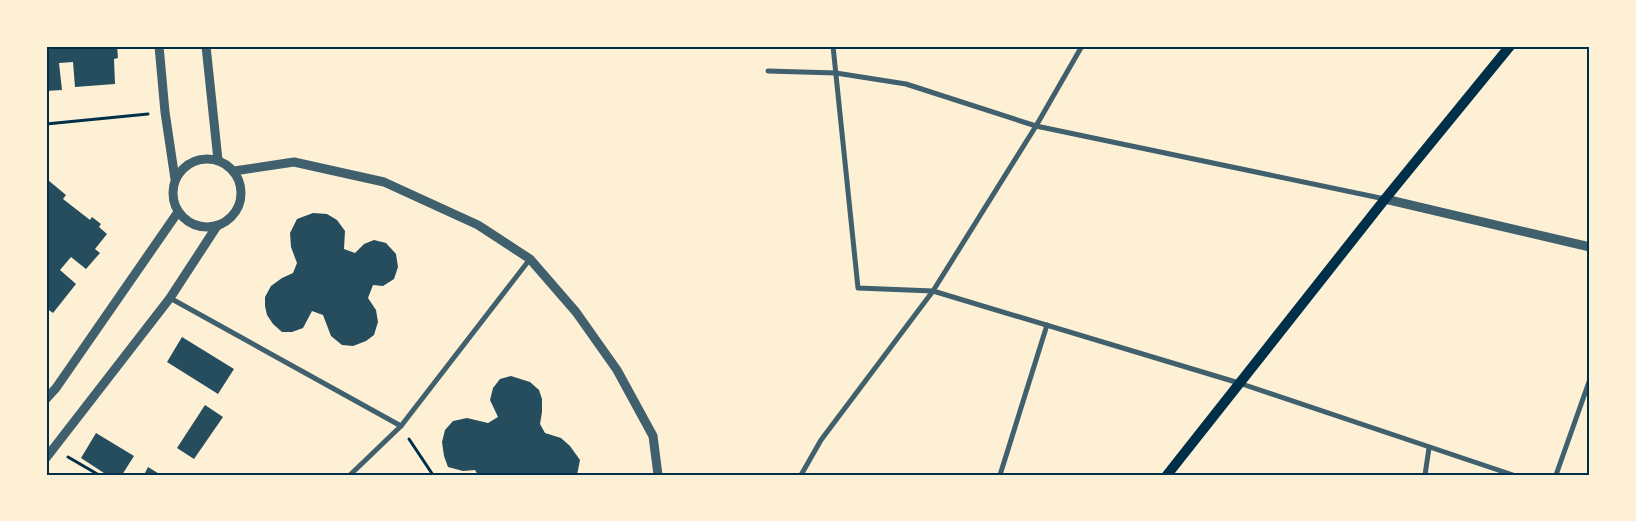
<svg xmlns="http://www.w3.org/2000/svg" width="1636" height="521" font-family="Roboto,sans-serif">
  <rect width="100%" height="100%" fill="#fdf0d5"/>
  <g fill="#264d5e">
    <polygon points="46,46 117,46 118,58 114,59 115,84 75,87 73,62 59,63 62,90 46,91"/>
    <polygon points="48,180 66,195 63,199 90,220 92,217 101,224 99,227 107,234 95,249 100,253 86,269 71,257 60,270 76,284 53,313 46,308 46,182"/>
    <polygon points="313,213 327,214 337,220 345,231 344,249 355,253 364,244 374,240 386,243 396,254 398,267 394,279 383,286 373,285 368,298 376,310 378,322 374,335 366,341 353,346 342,345 331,336 323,315 312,311 303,328 292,332 282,332 273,324 267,315 265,306 265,297 271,286 282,278 293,273 297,263 291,247 290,233 297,219"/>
    <polygon points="182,337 234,369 218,394 167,362"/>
    <polygon points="511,376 530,382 539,390 542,399 542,412 540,424 545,433 561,438 570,446 580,460 577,475 478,475 475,470 463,471 448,467 444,456 442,442 445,430 453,421 467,418 488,423 498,417 490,400 493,388 500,379"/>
    <polygon points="205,405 223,417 194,459 177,448"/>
    <polygon points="96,433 134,456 122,475 107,475 81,458"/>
    <polygon points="148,467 161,475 144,475"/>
  </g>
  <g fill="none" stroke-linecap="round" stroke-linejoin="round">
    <g stroke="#003049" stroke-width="3">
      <polyline points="46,124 148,114"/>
      <polyline points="409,439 433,475"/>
      <polyline points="68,457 99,475"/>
    </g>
    <g stroke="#3f606c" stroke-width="5">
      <polyline points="833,46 858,288 933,291 1239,383 1513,475"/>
      <polyline points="768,71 836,73 906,84 1036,126 1385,199"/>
      <polyline points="170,298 401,426"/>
      <polyline points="350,475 401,426 530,259"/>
      <polyline points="801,475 821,440 933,291 1036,126 1082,46"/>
      <polyline points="1000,475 1047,325"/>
      <polyline points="1425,475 1429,448"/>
      <polyline points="1556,475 1590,379"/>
    </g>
    <g stroke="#3f606c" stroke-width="9">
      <polyline points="159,46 165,112 175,179"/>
      <polyline points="206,46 218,160"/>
      <circle cx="207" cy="193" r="34"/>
      <polyline points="234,171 294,162 384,182 478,225 530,259 576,312 617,370 653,436 658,475"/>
      <polyline points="1385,199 1590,247"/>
      <polyline points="46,399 56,388 178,212"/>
      <polyline points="46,458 170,298 217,226"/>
    </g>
    <polyline stroke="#003049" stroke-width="10" points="1167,475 1385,199 1510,46"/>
  </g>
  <rect width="1636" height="521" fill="none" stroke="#fdf0d5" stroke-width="95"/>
  <rect x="48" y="48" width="1540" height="426" fill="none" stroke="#003049" stroke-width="2"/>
</svg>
